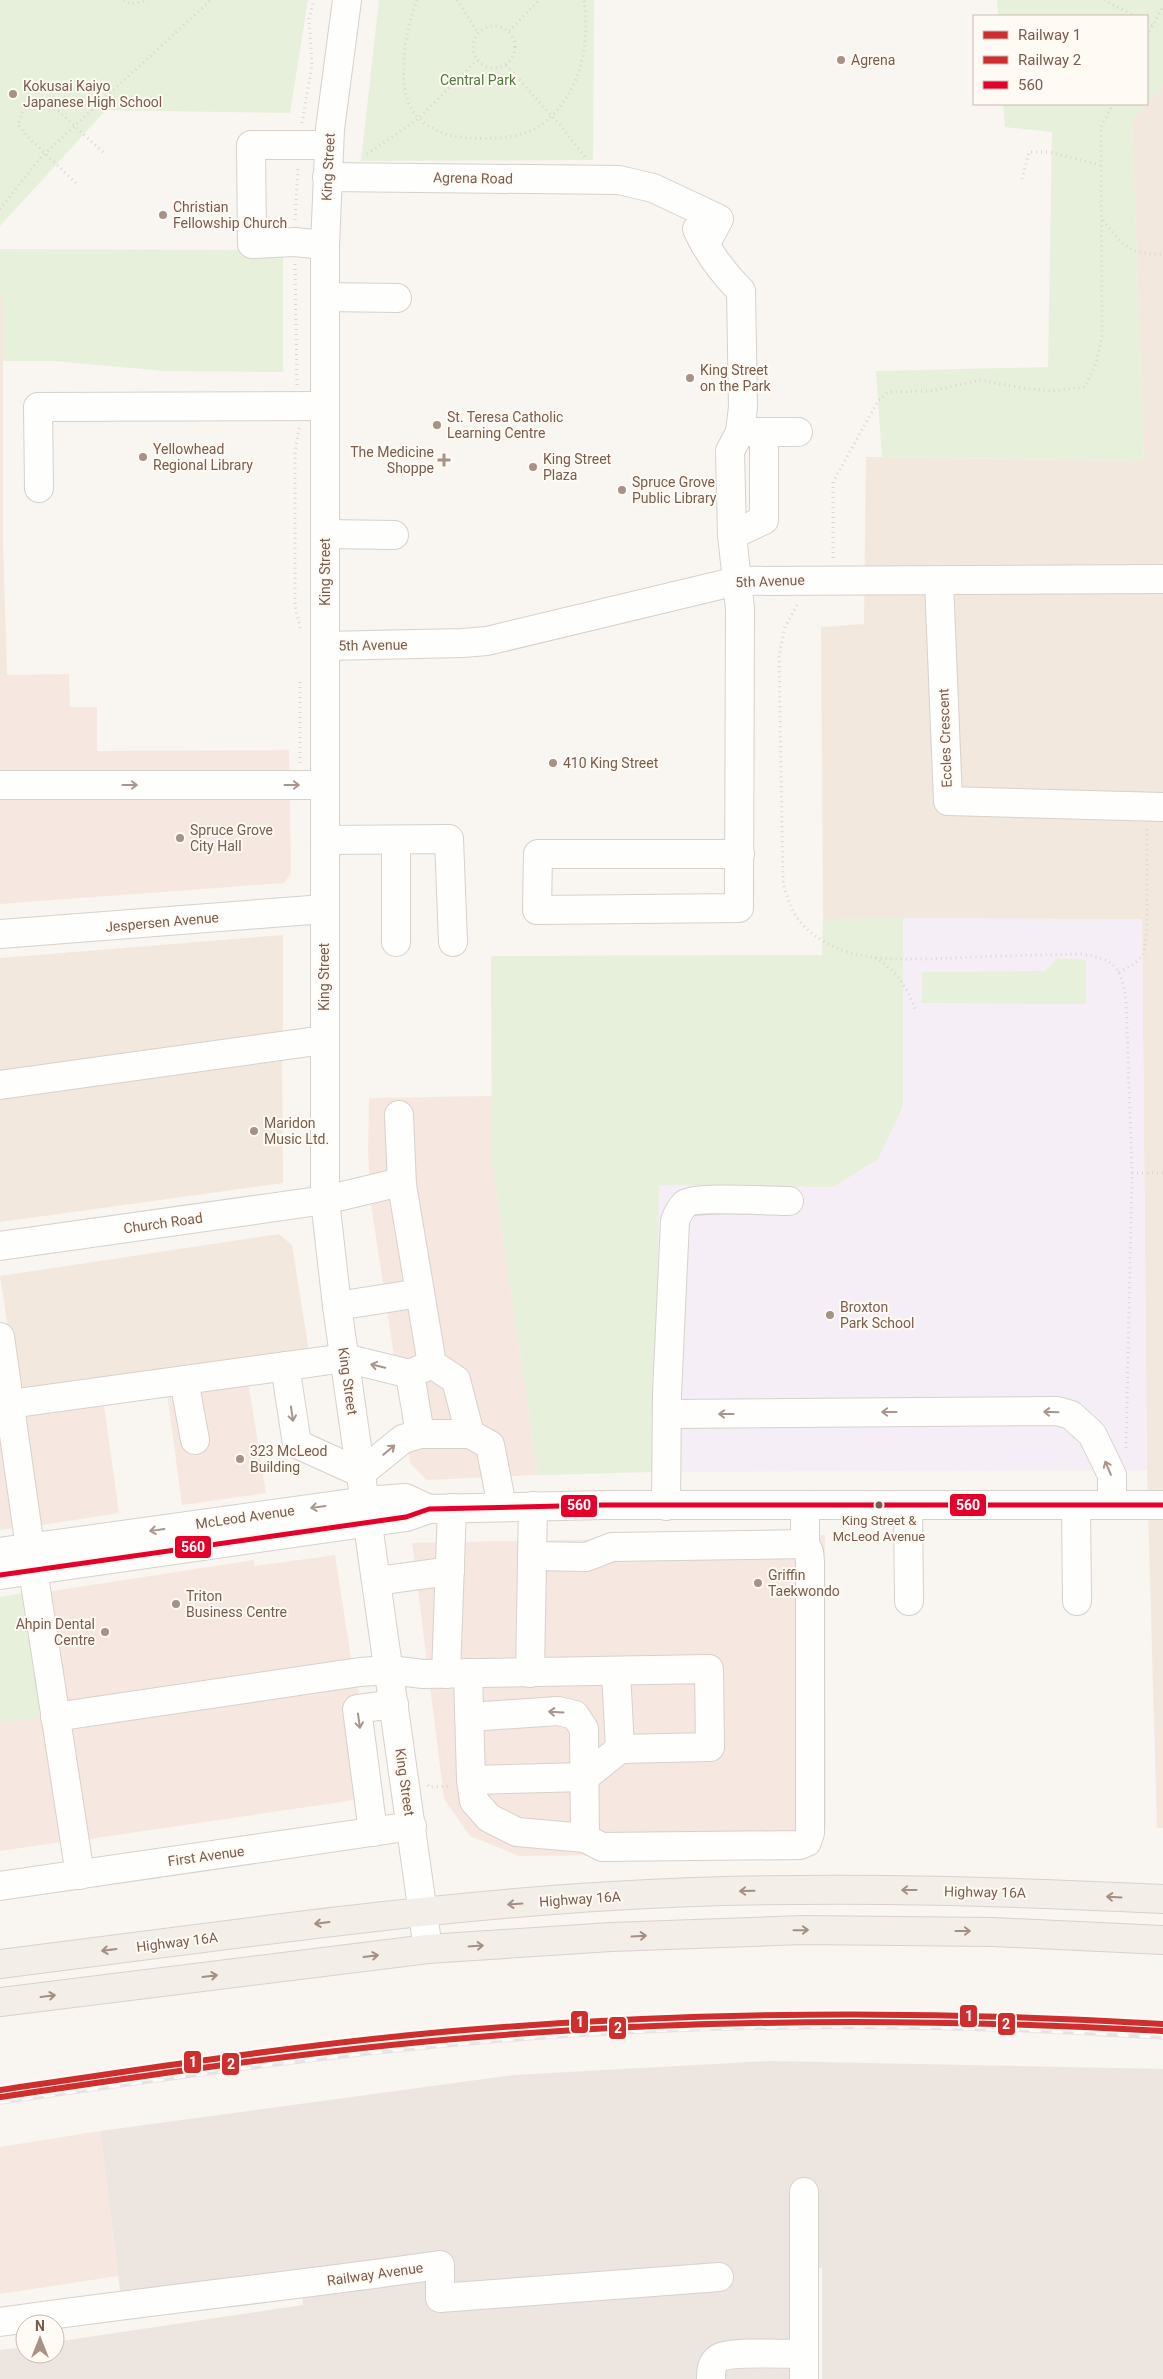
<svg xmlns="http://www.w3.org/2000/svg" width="1163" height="2379" font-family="Roboto,sans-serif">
  <rect width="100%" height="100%" fill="#f9f5f0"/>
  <g fill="#f2e8de">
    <polygon points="1163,85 1163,1828 1157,1828 1147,1470 1142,919 823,919 821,627 864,624 866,457 1144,461 1132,120"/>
    <polygon points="0,296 3,296 3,543 7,675 0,675"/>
    <polygon points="283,935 283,1034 0,1076 0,958"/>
    <polygon points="282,1052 283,1183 0,1222 0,1092"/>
    <polygon points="279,1234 292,1245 309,1352 18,1392 0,1276"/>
  </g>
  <g fill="#f6e8e1">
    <polygon points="69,674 70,707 97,707 97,751 289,750 291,873 284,883 0,904 0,675"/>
    <polygon points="492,1096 492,1161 538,1475 427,1480 410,1463 371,1204 368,1153 369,1098"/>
    <polygon points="248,1381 266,1493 182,1505 167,1393"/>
    <polygon points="103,1398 119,1513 36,1526 20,1409"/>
    <polygon points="0,1431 20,1527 0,1530"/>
    <polygon points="825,1535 826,1826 807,1853 519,1856 470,1836 444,1799 412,1543"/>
    <polygon points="335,1555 352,1665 64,1707 46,1592 254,1560 255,1566"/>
    <polygon points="357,1681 375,1797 83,1840 66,1724"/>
    <polygon points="47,1716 68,1841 0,1851 0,1723"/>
    <polygon points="100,2131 118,2276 0,2294 0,2147"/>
  </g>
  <polygon fill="#ede5e0" points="770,2061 1163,2069 1163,2379 822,2379 822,2268 794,2268 792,2379 0,2379 0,2350 25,2347 25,2354 55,2354 55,2342 303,2305 301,2278 121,2298 100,2131 514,2075"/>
  <polygon fill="#f6eef6" points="903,918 1142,919 1147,1470 654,1472 538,1475 492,1161 491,956 822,955 823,919"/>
  <g fill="#e7f0db">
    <polygon points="0,0 308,0 290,113 106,110 0,226"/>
    <polygon points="379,0 594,0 593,160 361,161"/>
    <polygon points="997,0 1163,0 1163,85 1147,104 1147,16 998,16"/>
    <polygon points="1003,104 1147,104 1132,120 1144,461 882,457 876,371 1048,367 1052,132 1005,127"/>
    <polygon points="0,249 283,250 283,372 165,371 54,361 3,361 3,296 0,296"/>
    <polygon points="903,918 903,1106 878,1159 833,1187 659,1185 654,1472 538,1475 492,1161 491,956 822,955 823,919"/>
    <polygon points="1057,958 1086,960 1086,1004 922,1003 922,972 1045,971"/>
    <polygon points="29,1592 47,1716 0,1723 0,1597"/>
  </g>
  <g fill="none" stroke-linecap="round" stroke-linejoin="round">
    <g stroke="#d7d1cb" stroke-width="30">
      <g id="minor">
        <polyline points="347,0 330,129 325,245 325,1200 337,1306 428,1949"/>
        <polyline points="327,177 619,180 653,188 719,219 705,245"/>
        <path d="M697 229C708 253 723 273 741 291L743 407 740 432"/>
        <polyline points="325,245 294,242 252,244 251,145 329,145"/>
        <polyline points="325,297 397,298"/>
        <polyline points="39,488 38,407 325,406"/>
        <polyline points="325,534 394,535"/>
        <polyline points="732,535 764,520 764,445"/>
        <polyline points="939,581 948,801 1163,807"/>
        <polyline points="325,646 463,643 487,641 737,581 1163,579"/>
        <polyline points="0,785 325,785"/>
        <polyline points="325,840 449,839 453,942"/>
        <polyline points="740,854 538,854 537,910 739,908 740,609 732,535 730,451 740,432 798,432"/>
        <polyline points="0,934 324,909"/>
        <polyline points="396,942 396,840"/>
        <polyline points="0,1085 324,1040"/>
        <polyline points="399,1115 402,1185 432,1364 456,1380 470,1434 490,1445 502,1506"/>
        <polyline points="0,1246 325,1200 401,1182"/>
        <polyline points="337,1306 420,1293"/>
        <polyline points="0,1337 30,1547"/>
        <polyline points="285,1366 297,1444 361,1473 403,1439 420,1434 470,1434"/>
        <polyline points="410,1374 420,1434"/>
        <polyline points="184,1380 195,1440"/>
        <polyline points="10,1404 345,1358 410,1374 432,1364"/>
        <polyline points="667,1414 1057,1411 1071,1415 1092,1434 1112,1475 1112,1505"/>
        <polyline points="908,1505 909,1601"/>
        <polyline points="1076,1505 1077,1601"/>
        <path d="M666 1506 667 1394 675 1221C677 1215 680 1209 685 1204 695 1196 772 1201 789 1201"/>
        <polyline points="0,1552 366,1501 405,1498 429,1509"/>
        <polyline points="533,1556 586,1557 612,1547 805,1544"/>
        <polyline points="33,1570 80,1875"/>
        <polyline points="0,1575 406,1517 429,1509 604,1505 1163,1505"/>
        <polyline points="377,1581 450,1571"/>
        <polyline points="468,1673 471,1780 585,1777 620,1749 616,1671"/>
        <polyline points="530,1673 533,1506"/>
        <polyline points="446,1674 452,1508"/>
        <polyline points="55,1717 360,1672 390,1670 423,1674 709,1669 710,1747 620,1749"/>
        <polyline points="469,1717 558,1711 575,1715 584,1729 585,1838 517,1832 489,1818 474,1801 471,1780"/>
        <polyline points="373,1832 357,1709 394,1704"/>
        <polyline points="585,1838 602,1847 800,1845 807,1842 810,1833 810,1562 809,1552 805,1544 805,1505"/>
        <polyline points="0,1886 412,1826"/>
        <polyline points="804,2192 804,2379"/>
        <path d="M0 2322C146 2301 293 2286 440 2265V2298L719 2277"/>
        <path d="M711 2379C711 2371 711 2363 719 2358 730 2351 788 2354 804 2354"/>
      </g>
    </g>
    <g stroke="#dad1cc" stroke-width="30">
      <g id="major">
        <path d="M0 1964C204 1939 407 1908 612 1896 796 1885 979 1890 1163 1899"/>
        <polyline points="0,2002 428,1949 611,1937 804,1930 993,1932 1163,1940"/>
      </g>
    </g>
    <g stroke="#dcd5d0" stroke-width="3" stroke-dasharray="1 4" stroke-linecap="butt">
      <polyline points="124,0 131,4 148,0"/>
      <path d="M417 0C406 28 395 84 413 111 425 129 448 137 469 138 490 139 518 139 536 128 579 101 591 47 584 0"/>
      <polyline points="457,0 478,33"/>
      <polyline points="1104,0 1135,16"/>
      <polyline points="1147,22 1152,25"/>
      <circle cx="494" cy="47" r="21"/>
      <polyline points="509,31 539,0"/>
      <polyline points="1147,36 1163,6"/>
      <polyline points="506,65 560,125 585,157"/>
      <polyline points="302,123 312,65 309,18 314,0"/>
      <polyline points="367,154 418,119 477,60"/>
      <polyline points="1022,179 1029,152 1049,152 1100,165"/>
      <polyline points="76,183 32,141 18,125 24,108 56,109 104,153"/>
      <polyline points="0,209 41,157 211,0"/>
      <polyline points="295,220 298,167"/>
      <path d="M1103 220C1122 245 1130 255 1163 254"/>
      <polyline points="295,264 297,385"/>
      <polyline points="299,428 295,452 295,606 301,631"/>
      <polyline points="833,558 833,482 878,401 888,392 931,391 980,380 1022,388 1053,391 1085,387 1096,363 1102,336 1101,136 1101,127 1113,104"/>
      <path d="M797 605 785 627 779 655 783 883C787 897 792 913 802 924 814 938 837 950 855 954 885 961 920 959 951 958 994 956 1038 955 1081 954 1115 959 1120 966 1126 999L1132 1173 1126 1451"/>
      <polyline points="300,763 300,682"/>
      <path d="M875 958C896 969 908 989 916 1011"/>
      <polyline points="1119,972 1134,964 1144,954 1147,927 1147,829"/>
      <polyline points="1132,1173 1163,1173"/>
      <polyline points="428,1785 429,1787 451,1786"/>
    </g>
    <use href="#minor" stroke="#fefefd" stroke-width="28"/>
    <use href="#major" stroke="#f3eee8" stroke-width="28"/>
    <g stroke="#e6e3e7" stroke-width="5.5">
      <path id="rail" d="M0 2102C155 2080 310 2057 466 2043 697 2022 931 2022 1163 2037"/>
    </g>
    <use href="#rail" stroke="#fffaf3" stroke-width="4" stroke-dasharray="11" stroke-linecap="butt"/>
    <g stroke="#fffaf3" stroke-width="9">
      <polyline id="bus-1" points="0,1575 406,1517 429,1509 604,1505 1163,1505"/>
    </g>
    <use href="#bus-1" stroke="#e4002b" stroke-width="5"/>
    <g stroke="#fffaf3" stroke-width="10">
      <path id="rail-1" d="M0 2090C155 2067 310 2043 465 2030 698 2011 930 2010 1163 2024"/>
    </g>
    <g stroke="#fffaf3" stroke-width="10">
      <path id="rail-2" d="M1 2097C156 2074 310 2051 466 2038 698 2018 930 2018 1163 2031"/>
    </g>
    <use href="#rail-1" stroke="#cf2e2f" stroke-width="6"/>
    <use href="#rail-2" stroke="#cf2e2f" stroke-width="6"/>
  </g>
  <defs><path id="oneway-shaft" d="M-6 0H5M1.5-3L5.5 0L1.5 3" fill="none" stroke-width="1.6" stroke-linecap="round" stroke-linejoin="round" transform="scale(1.25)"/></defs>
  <g stroke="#a8958b">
    <use href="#oneway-shaft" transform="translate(130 785)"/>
    <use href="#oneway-shaft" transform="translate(292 785)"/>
    <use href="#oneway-shaft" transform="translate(378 1366) rotate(-166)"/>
    <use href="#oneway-shaft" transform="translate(889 1412) rotate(180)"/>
    <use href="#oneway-shaft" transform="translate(1051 1412) rotate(-178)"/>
    <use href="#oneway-shaft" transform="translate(292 1414) rotate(82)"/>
    <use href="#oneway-shaft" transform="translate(726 1414) rotate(180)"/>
    <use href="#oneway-shaft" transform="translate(389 1450) rotate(-40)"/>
    <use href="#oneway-shaft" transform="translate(1108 1468) rotate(-113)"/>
    <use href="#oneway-shaft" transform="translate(318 1507) rotate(172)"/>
    <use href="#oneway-shaft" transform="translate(157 1530) rotate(172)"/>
    <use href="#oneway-shaft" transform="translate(556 1712) rotate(-177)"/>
    <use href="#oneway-shaft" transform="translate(359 1721) rotate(82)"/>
  </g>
  <g stroke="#a48f83">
    <use href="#oneway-shaft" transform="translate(909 1890) rotate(-180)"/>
    <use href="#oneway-shaft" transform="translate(747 1891) rotate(179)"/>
    <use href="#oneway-shaft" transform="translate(1114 1897) rotate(-177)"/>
    <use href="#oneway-shaft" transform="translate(515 1904) rotate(176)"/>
    <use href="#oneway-shaft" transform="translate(322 1923) rotate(173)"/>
    <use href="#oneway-shaft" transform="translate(801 1930) rotate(-1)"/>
    <use href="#oneway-shaft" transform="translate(963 1931)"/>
    <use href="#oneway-shaft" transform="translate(639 1936) rotate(-3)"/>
    <use href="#oneway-shaft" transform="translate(476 1946) rotate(-4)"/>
    <use href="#oneway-shaft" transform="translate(109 1950) rotate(173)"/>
    <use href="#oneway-shaft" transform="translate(371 1956) rotate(-7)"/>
    <use href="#oneway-shaft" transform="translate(210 1976) rotate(-7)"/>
    <use href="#oneway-shaft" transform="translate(48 1996) rotate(-7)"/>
  </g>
  <g fill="#a69286" stroke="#fffaf3" stroke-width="2">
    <circle cx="841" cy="60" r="5"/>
    <circle cx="13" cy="94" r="5"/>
    <circle cx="163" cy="215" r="5"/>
    <circle cx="690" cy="378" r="5"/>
    <circle cx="437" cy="425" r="5"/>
    <circle cx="143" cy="457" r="5"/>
    <path d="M441.5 452.5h5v5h5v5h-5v5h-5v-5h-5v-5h5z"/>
    <circle cx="533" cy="467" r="5"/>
    <circle cx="622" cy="490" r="5"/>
    <circle cx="553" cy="763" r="5"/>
    <circle cx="180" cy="838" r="5"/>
    <circle cx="254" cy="1131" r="5"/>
    <circle cx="830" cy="1315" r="5"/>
    <circle cx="240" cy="1459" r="5"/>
    <circle cx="758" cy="1583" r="5"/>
    <circle cx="176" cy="1604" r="5"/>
    <circle cx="105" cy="1632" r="5"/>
  </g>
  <circle fill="#7a5c4d" stroke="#fffaf3" stroke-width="2" cx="879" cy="1505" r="4.5"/>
  <g text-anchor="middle" stroke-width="4" stroke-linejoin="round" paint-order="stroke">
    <g font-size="13" fill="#7a5c4d" stroke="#fffaf3">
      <text x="879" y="1525">King Street &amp;<tspan x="879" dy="16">McLeod Avenue</tspan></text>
    </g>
    <g font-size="14" fill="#7a5c4d" stroke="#fffaf3" text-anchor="start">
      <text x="851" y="65">Agrena</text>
      <text x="23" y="91">Kokusai Kaiyo<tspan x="23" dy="16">Japanese High School</tspan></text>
      <text x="173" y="212">Christian<tspan x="173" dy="16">Fellowship Church</tspan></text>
      <text x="700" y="375">King Street<tspan x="700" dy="16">on the Park</tspan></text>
      <text x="447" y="422">St. Teresa Catholic<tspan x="447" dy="16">Learning Centre</tspan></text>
      <text x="153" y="454">Yellowhead<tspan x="153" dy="16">Regional Library</tspan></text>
      <text x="434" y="457" text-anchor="end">The Medicine<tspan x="434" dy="16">Shoppe</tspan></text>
      <text x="543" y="464">King Street<tspan x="543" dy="16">Plaza</tspan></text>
      <text x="632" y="487">Spruce Grove<tspan x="632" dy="16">Public Library</tspan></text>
      <text x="563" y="768">410 King Street</text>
      <text x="190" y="835">Spruce Grove<tspan x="190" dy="16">City Hall</tspan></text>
      <text x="264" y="1128">Maridon<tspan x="264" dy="16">Music Ltd.</tspan></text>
      <text x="840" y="1312">Broxton<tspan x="840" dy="16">Park School</tspan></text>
      <text x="250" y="1456">323 McLeod<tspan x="250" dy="16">Building</tspan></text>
      <text x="768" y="1580">Griffin<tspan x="768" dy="16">Taekwondo</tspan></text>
      <text x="186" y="1601">Triton<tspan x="186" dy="16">Business Centre</tspan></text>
      <text x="95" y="1629" text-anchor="end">Ahpin Dental<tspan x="95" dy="16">Centre</tspan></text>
    </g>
    <g font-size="14" fill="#537a41" stroke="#fffaf3">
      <text x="478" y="85">Central Park</text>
    </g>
    <g font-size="14" fill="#7a5c4d" stroke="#fffaf3">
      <text transform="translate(328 167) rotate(-87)" y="5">King Street</text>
      <text transform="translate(473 178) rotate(1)" y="5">Agrena Road</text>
      <text transform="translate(325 572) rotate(-90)" y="5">King Street</text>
      <text transform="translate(770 581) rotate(-2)" y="5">5th Avenue</text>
      <text transform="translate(373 645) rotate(-1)" y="5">5th Avenue</text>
      <text transform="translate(945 738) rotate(-92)" y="5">Eccles Crescent</text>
      <text transform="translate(162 922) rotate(-5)" y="5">Jespersen Avenue</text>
      <text transform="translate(324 977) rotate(-90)" y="5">King Street</text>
      <text transform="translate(163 1223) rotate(-8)" y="5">Church Road</text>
      <text transform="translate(348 1381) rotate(82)" y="5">King Street</text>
      <text transform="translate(245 1517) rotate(-8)" y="5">McLeod Avenue</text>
      <text transform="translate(405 1782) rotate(82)" y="5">King Street</text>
      <text transform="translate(206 1856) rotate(-8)" y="5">First Avenue</text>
      <text transform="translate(985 1892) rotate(1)" y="5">Highway 16A</text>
      <text transform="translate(580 1899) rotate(-4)" y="5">Highway 16A</text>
      <text transform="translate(177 1942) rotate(-7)" y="5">Highway 16A</text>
      <text transform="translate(375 2274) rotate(-8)" y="5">Railway Avenue</text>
    </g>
  </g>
  <g stroke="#fffaf3" stroke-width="2">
    <rect x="949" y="1493" width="38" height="24" rx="5" fill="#e4002b"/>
    <rect x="560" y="1494" width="38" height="24" rx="5" fill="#e4002b"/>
    <rect x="174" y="1535" width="38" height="24" rx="5" fill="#e4002b"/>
    <rect x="959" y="2004" width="19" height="24" rx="5" fill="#cf2e2f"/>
    <rect x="570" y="2010" width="19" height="24" rx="5" fill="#cf2e2f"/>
    <rect x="997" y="2012" width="19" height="24" rx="5" fill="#cf2e2f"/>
    <rect x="608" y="2016" width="19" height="24" rx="5" fill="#cf2e2f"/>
    <rect x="183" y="2050" width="19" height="24" rx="5" fill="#cf2e2f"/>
    <rect x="221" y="2052" width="19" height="24" rx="5" fill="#cf2e2f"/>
  </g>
  <g font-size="14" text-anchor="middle" font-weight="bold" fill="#fff">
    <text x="968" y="1510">560</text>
    <text x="579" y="1510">560</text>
    <text x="193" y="1552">560</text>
    <text x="969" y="2021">1</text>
    <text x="580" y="2027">1</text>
    <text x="1006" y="2029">2</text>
    <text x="618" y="2033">2</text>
    <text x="193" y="2067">1</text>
    <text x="231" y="2069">2</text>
  </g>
  <rect x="973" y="15" width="175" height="90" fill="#fffaf3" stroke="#cabbb1"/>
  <rect x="983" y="31" width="25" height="8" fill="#cf2e2f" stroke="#cabbb1"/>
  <text x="1018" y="40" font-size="15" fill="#7a5c4d">Railway 1</text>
  <rect x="983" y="56" width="25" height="8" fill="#cf2e2f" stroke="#cabbb1"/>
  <text x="1018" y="65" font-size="15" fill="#7a5c4d">Railway 2</text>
  <rect x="983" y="81" width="25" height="8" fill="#e4002b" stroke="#cabbb1"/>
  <text x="1018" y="90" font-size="15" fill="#7a5c4d">560</text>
  <g transform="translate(40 2339)"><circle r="24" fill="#fffaf3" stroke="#cabbb1"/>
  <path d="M0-4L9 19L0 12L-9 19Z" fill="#a69286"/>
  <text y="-8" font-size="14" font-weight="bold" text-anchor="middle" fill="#7a5c4d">N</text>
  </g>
</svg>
